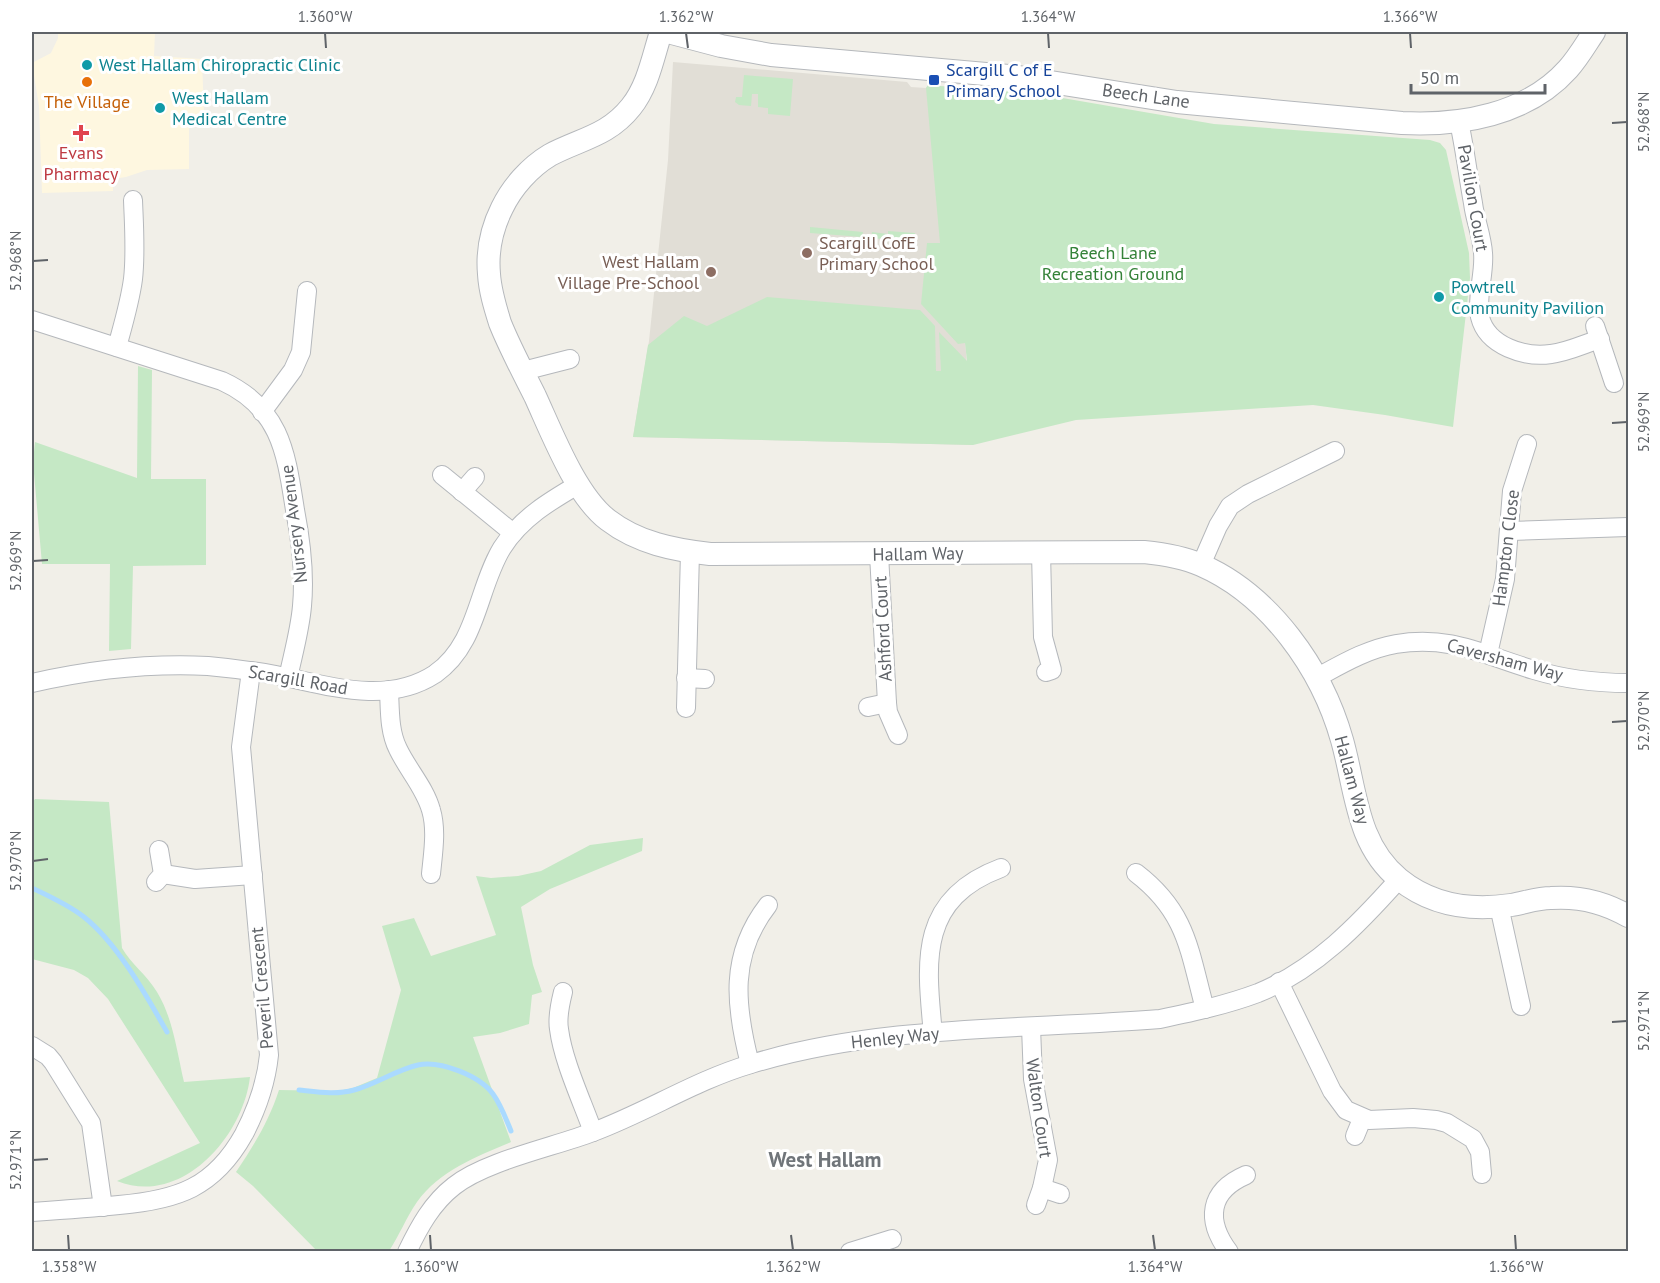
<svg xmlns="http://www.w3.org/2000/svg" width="1660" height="1283" font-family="'PT Sans',sans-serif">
  <rect width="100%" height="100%" fill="#f1efe8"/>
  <polygon fill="#fef7e0" points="58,32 155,32 154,56 202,59 204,114 189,125 189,169 147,170 126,177 113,179 113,191 42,193 39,106 32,63 51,53 58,38"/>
  <polygon fill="#e1ded6" points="673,62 907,82 911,87 926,88 928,85 963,313 973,445 633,437 649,341 668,160"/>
  <g fill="#c5e8c5">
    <polygon points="744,75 793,79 790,116 768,114 768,108 758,107 758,94 752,94 751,106 739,105 735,102 736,97 742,97"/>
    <polygon points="928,85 1039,94 1214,124 1430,140 1440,143 1446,150 1469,253 1470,278 1453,427 1385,415 1313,405 1076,420 973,445 633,437 648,345 684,316 707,326 767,297 920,310 935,326 936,371 941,371 939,332 967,361 965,343 958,344 921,304 927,243 940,243 926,88"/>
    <polygon points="810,227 863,232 862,237 810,233"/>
    <polygon points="888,231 915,233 914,242 871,238 872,232 888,234"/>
    <polygon points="138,366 152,370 151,479 206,479 206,565 133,566 131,649 109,651 110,564 42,564 33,462 35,442 137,478"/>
    <path d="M35 799 109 802 122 948C131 964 147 975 157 992 173 1018 177 1052 184 1082L250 1077C243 1137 181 1207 117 1181L200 1143 108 999 88 978 74 970 32 959V803Z"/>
    <path d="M643 838 642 851 550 889 521 907 533 965 542 992 532 995 529 1024 500 1033 473 1037 511 1142C476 1157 440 1170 417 1202 406 1218 399 1236 389 1251H317L253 1186 236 1172C254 1145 269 1121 279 1090L338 1091 353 1088 377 1078 401 990 382 926 414 918 431 956 496 935 476 876 491 878 518 876 541 871 590 845Z"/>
  </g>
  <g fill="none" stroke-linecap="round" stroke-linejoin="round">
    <g stroke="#aadaff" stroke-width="5">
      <path d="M32 888C49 896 69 905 84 917 118 944 146 995 167 1032"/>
      <path d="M299 1090C318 1092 336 1095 354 1090 376 1084 396 1070 418 1065 440 1060 480 1076 493 1094 501 1105 506 1119 511 1131"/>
    </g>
    <g stroke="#b5b8bc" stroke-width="20">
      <g id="minor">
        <path d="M1459 122C1465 149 1468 176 1473 203 1475 220 1482 236 1483 253 1485 273 1476 296 1480 317 1487 346 1525 358 1551 354 1568 352 1584 344 1600 339"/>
        <path d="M32 320 222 381C281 408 286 453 295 510 301 541 305 574 302 606 300 630 293 654 288 678"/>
        <polyline points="1595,326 1614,383"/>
        <path d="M117 347C123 325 130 302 133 279 136 253 134 227 133 200"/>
        <polyline points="523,371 570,359"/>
        <polyline points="262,412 293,370 301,352 307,291"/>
        <polyline points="442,475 513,533"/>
        <polyline points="462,492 475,477"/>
        <polyline points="1510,531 1628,527"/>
        <polyline points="1041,552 1043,637 1052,670 1046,672"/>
        <polyline points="879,554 887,703 888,712 898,735"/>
        <polyline points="1201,565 1218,526 1230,506 1248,494 1335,451"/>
        <polyline points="1488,654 1505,579 1512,491 1527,444"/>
        <polyline points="686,678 705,679"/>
        <path d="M1316 678C1342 664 1367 649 1396 644 1451 635 1483 655 1534 670 1564 679 1597 683 1628 683"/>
        <path d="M32 683C89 670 149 663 208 666 230 668 253 671 276 675 327 685 386 706 435 674 478 644 477 589 502 548 521 518 550 501 579 484"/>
        <path d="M389 690C390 710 389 731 398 749 408 770 425 788 431 810 437 830 433 853 431 874"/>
        <polyline points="868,707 887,703"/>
        <polyline points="686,708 690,552"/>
        <path d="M1136 873C1187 912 1189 950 1205 1009"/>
        <polyline points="163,874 195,879 253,875"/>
        <polyline points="156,882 163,874 159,850"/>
        <polyline points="1499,906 1521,1006"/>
        <polyline points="1279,982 1332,1091 1346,1110 1369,1120 1413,1118 1436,1120 1447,1123 1473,1139 1480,1152 1482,1174"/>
        <path d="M563 992C560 1004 557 1017 559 1029 563 1061 582 1101 593 1132"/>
        <polyline points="1031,1027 1033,1079 1048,1160 1042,1188 1036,1205"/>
        <path d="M933 1034C926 961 918 899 1001 868"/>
        <polyline points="32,1046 48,1056 53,1062 91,1123 103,1207"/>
        <path d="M750 1064C735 1006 729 955 768 905"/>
        <polyline points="1355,1136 1362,1119"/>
        <polyline points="1042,1188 1060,1194"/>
        <path d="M32 1212C61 1210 90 1208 119 1205 177 1200 214 1188 244 1134 257 1109 266 1084 269 1055L241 747 251 671"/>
        <path d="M407 1252C419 1227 432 1203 454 1186 485 1161 554 1147 593 1132 647 1112 696 1080 751 1064 883 1024 1024 1030 1160 1019 1193 1012 1226 1005 1258 993 1315 970 1359 924 1399 879"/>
        <polyline points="850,1252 892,1239"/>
        <path d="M1229 1252C1205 1220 1209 1191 1246 1175"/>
      </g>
    </g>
    <g stroke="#b5b8bc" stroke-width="24">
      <g id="tertiary">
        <path d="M661 32C653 57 648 86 631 107 608 136 580 139 550 155 530 167 512 187 502 208 492 228 487 252 489 274 490 291 495 307 500 323 510 348 523 372 535 396 552 433 576 496 608 520 638 543 674 550 710 554L1144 552C1164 554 1183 557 1201 565 1270 595 1322 669 1342 740 1356 789 1356 844 1399 879 1431 905 1471 911 1511 905 1524 903 1537 898 1551 898 1579 896 1604 902 1628 916"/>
        <path d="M668 32 721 46 771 55 1019 77 1177 102 1402 123C1460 126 1527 115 1568 69 1578 58 1586 44 1594 32"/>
      </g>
    </g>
    <use href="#minor" stroke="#fff" stroke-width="18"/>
    <use href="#tertiary" stroke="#fff" stroke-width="22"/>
  </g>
  <path fill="none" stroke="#5f6368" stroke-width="2" d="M325 33 326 48M686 33 688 48M1048 33 1049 48M1410 33 1411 48M1612 123 1627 122M33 261 48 260M1612 423 1627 422M33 561 48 560M1612 722 1627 721M33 861 48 859M1612 1022 1627 1021M33 1160 48 1159M68 1235 69 1250M430 1235 431 1250M791 1235 793 1250M1153 1235 1155 1250M1515 1235 1516 1250"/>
  <g fill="#0f9aa8" stroke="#fff" stroke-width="2">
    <circle cx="87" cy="65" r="6"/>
    <circle cx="160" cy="108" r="6"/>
    <circle cx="1439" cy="297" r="6"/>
  </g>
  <rect fill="#1a4fb4" stroke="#fff" stroke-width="2" x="928" y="74" width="12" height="12" rx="3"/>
  <circle fill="#e8710a" stroke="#fff" stroke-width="2" cx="87" cy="82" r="6"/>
  <path fill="#e0444e" stroke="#fff" stroke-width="2" d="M78 124h6v6h6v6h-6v6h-6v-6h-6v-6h6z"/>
  <g fill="#8d6e63" stroke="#fff" stroke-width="2">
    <circle cx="807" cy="253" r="6"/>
    <circle cx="711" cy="272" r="6"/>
  </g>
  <g text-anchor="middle" stroke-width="6" stroke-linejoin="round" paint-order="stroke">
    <g font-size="18" fill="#0d838f" stroke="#fff" text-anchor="start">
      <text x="99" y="71">West Hallam Chiropractic Clinic</text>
      <text x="172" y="104">West Hallam<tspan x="172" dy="21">Medical Centre</tspan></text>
      <text x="1451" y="293">Powtrell<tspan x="1451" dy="21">Community Pavilion</tspan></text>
    </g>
    <g font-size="18" fill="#164399" stroke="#fff" text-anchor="start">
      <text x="946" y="76">Scargill C of E<tspan x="946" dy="21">Primary School</tspan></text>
    </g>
    <g font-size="18" fill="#5f6368" stroke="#fff">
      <text transform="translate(1146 96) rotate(8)" y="6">Beech Lane</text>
      <text transform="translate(1473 198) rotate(80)" y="6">Pavilion Court</text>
      <text transform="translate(294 524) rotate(-97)" y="6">Nursery Avenue</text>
      <text transform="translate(1506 548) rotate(-83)" y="6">Hampton Close</text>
      <text transform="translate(918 554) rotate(-1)" y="6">Hallam Way</text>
      <text transform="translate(883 629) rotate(-93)" y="6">Ashford Court</text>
      <text transform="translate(1505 660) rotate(15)" y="6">Caversham Way</text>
      <text transform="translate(298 680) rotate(10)" y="6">Scargill Road</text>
      <text transform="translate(1352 780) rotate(75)" y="6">Hallam Way</text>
      <text transform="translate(262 988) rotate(-95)" y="6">Peveril Crescent</text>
      <text transform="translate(895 1038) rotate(-6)" y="6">Henley Way</text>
      <text transform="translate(1039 1108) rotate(82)" y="6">Walton Court</text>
    </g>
    <g font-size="18" fill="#c56008" stroke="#fff">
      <text x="87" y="108">The Village</text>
    </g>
    <g font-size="18" fill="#be3a42" stroke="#fff">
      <text x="81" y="159">Evans<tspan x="81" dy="21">Pharmacy</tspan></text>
    </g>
    <g font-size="18" fill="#785e54" stroke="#fff" text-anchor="start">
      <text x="819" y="249">Scargill CofE<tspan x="819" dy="21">Primary School</tspan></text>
      <text x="699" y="268" text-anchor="end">West Hallam<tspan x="699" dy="21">Village Pre-School</tspan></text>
    </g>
    <g font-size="18" fill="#348238" stroke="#fff">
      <text x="1113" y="259">Beech Lane<tspan x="1113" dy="21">Recreation Ground</tspan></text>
    </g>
    <g font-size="21" font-weight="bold" fill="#70757a" stroke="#fff">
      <text x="825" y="1167">West Hallam</text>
    </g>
  </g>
  <rect width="1660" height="1283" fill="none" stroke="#ffffff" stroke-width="66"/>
  <path d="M1411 84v9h134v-9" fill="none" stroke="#5f6368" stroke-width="3"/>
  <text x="1420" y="84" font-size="18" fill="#5f6368" stroke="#ffffff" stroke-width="4.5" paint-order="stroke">50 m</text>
  <rect x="33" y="33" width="1594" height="1217" fill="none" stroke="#5f6368" stroke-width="2"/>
  <g font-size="15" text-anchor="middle" fill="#5f6368">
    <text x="325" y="22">1.360°W</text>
    <text x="686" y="22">1.362°W</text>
    <text x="1048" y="22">1.364°W</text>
    <text x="1410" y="22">1.366°W</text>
    <text transform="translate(1644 122) rotate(-90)" y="5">52.968°N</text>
    <text transform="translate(16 261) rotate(-90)" y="5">52.968°N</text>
    <text transform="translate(1644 422) rotate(-90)" y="5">52.969°N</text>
    <text transform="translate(16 561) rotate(-90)" y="5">52.969°N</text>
    <text transform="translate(1644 721) rotate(-90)" y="5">52.970°N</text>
    <text transform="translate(16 861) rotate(-90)" y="5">52.970°N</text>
    <text transform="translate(1644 1021) rotate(-90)" y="5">52.971°N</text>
    <text transform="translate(16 1160) rotate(-90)" y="5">52.971°N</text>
    <text x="69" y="1272">1.358°W</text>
    <text x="431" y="1272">1.360°W</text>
    <text x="793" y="1272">1.362°W</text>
    <text x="1155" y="1272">1.364°W</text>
    <text x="1516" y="1272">1.366°W</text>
  </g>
</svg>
